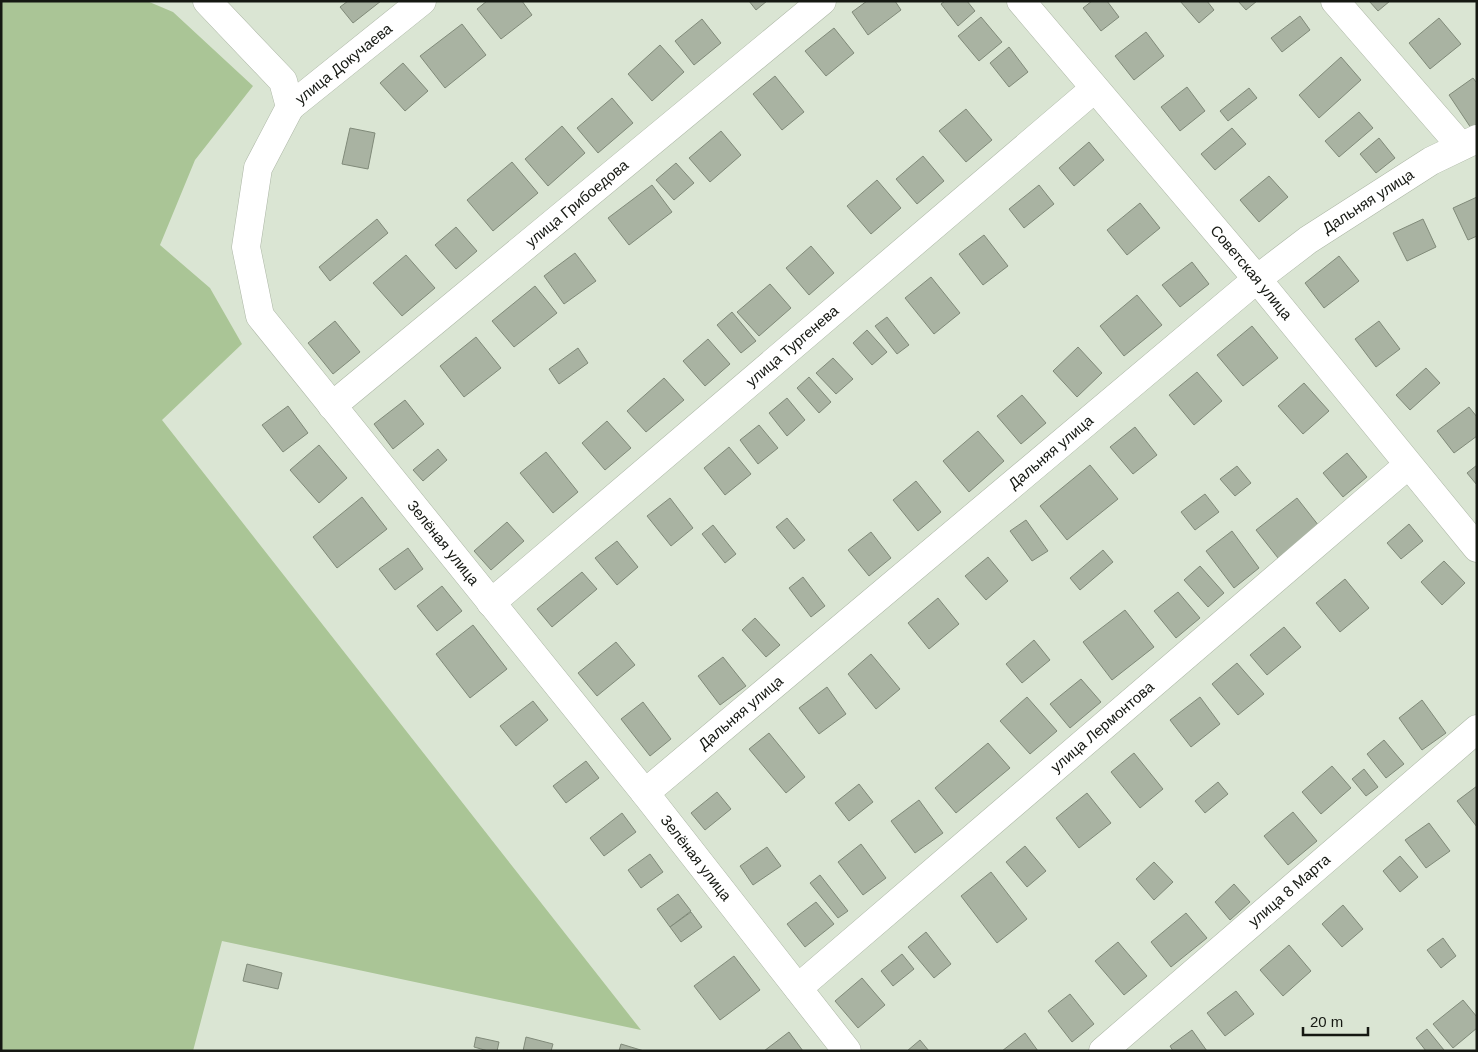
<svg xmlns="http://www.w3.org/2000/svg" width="1478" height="1052" font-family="Arial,sans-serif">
  <rect width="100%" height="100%" fill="#dae5d3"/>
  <polygon fill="#aac596" points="1,1 147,1 173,12 253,86 195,160 160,245 210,288 242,344 162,420 641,1030 222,941 193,1051 1,1051"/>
  <g fill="#a9b3a2" stroke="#808a79">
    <polygon points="348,1 381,1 353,23 340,7"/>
    <polygon points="487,1 522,1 532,15 501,39 477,9"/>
    <polygon points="749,1 767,1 756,10"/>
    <polygon points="867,1 895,1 901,10 868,35 852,12"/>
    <polygon points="945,1 967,1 975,11 958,26 941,4"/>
    <polygon points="1092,1 1107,1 1119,17 1101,31 1083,8"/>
    <polygon points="1180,1 1207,1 1214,10 1199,23"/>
    <polygon points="1238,1 1257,1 1246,10"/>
    <polygon points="1369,1 1390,1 1378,11"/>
    <polygon points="1300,16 1310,30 1282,52 1271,38"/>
    <polygon points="981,17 1002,42 979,61 958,36"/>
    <polygon points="1439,18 1461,44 1430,69 1409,43"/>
    <polygon points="702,19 721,43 694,65 675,41"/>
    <polygon points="462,24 486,55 445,88 420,56"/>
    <polygon points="834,28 854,53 826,76 805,51"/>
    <polygon points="1146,32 1164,56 1134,80 1115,56"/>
    <polygon points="660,45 684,72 652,101 628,74"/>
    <polygon points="1009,47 1028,72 1009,87 990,63"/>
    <polygon points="1341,57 1361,80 1319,118 1299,95"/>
    <polygon points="403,63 428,91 405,111 380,83"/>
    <polygon points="775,76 804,112 782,130 753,94"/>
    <polygon points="1473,78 1477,83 1477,124 1471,128 1449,95"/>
    <polygon points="1187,87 1205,111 1180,131 1161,107"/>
    <polygon points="1249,88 1257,98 1228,121 1220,111"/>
    <polygon points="612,98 633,123 598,153 577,128"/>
    <polygon points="966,109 992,140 966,162 939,131"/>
    <polygon points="1359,112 1373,128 1339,157 1325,141"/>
    <polygon points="562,126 585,153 548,186 525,159"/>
    <polygon points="350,128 375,133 368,169 342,164"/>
    <polygon points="1232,128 1246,144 1215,170 1201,154"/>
    <polygon points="721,131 741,155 710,182 689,158"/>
    <polygon points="1379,138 1395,158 1376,173 1360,154"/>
    <polygon points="1089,142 1104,160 1074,186 1059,168"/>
    <polygon points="923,156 944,181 917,204 896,179"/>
    <polygon points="512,162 538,193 493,231 467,200"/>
    <polygon points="676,163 694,183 674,200 656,180"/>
    <polygon points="1269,176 1288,197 1259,222 1240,200"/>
    <polygon points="877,180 901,208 871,234 847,206"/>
    <polygon points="652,185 672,212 629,245 608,218"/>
    <polygon points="1039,185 1054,204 1024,228 1009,209"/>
    <polygon points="1477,197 1477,236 1468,240 1453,208"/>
    <polygon points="1140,203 1160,228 1127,255 1107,230"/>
    <polygon points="377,219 388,233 330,281 319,267"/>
    <polygon points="1423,219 1436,247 1407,261 1393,233"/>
    <polygon points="456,227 477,251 456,269 435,245"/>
    <polygon points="984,235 1008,266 983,285 959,254"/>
    <polygon points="811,246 834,273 809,295 786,268"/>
    <polygon points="575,253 596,281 564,304 544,276"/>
    <polygon points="406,255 435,288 402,316 373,283"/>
    <polygon points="1339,256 1359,281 1324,308 1305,283"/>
    <polygon points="1192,262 1209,284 1180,307 1162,285"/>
    <polygon points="931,277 960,313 934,334 905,298"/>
    <polygon points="770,284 791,308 759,336 737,312"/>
    <polygon points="535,286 557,313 514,347 492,321"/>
    <polygon points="1137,295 1162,325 1124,356 1100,326"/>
    <polygon points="732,312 756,341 741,353 717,325"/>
    <polygon points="887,317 909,345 897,354 875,326"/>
    <polygon points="335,321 360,352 333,374 308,343"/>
    <polygon points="1379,321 1400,349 1376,367 1355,339"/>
    <polygon points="1252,326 1278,358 1243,386 1217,355"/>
    <polygon points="867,330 887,352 872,365 853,343"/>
    <polygon points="476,337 501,368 464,397 440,366"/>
    <polygon points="708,339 730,364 705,386 683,361"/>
    <polygon points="1078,347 1102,373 1077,397 1053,371"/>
    <polygon points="578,348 588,363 559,384 549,369"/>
    <polygon points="833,358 853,379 836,394 816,373"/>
    <polygon points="1426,368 1440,383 1410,410 1396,395"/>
    <polygon points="1197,372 1222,401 1194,425 1169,395"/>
    <polygon points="809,377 831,402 819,413 797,388"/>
    <polygon points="664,378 684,400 646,432 627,411"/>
    <polygon points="1304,383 1329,411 1303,434 1278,406"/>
    <polygon points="1022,395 1046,423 1021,444 997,416"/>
    <polygon points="787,398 805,420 787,436 769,413"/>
    <polygon points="405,400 424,424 393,449 374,424"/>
    <polygon points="288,406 308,433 283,452 262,425"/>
    <polygon points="1469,407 1477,417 1477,436 1454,453 1437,431"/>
    <polygon points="607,421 631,448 605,470 582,443"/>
    <polygon points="759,425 778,448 758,464 740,440"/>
    <polygon points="1135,427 1157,455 1133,474 1110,447"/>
    <polygon points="978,431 1004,461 969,492 943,461"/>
    <polygon points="319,445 347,478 319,503 290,470"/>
    <polygon points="729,447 751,474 725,495 704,468"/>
    <polygon points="438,449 447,460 423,481 413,470"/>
    <polygon points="546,452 578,492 553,513 520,473"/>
    <polygon points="1347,453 1367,477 1343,497 1323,473"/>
    <polygon points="1090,465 1118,499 1067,540 1040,506"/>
    <polygon points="1477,465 1477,485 1467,473"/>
    <polygon points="1237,466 1251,483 1235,496 1220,479"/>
    <polygon points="916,481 941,512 918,531 893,500"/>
    <polygon points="1205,494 1219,512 1195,530 1181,512"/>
    <polygon points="362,497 387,529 337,568 313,537"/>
    <polygon points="670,498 693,528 671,546 647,516"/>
    <polygon points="1297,498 1319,526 1278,558 1256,530"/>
    <polygon points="787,518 805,540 794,549 776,527"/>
    <polygon points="1026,520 1048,551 1032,561 1010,531"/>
    <polygon points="507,522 524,541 491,570 474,551"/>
    <polygon points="1409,524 1423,541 1401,559 1387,543"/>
    <polygon points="713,525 736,554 725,563 702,534"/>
    <polygon points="1232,531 1259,568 1234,588 1206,551"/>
    <polygon points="871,532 891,558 869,576 848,550"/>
    <polygon points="617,541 638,567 617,585 595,558"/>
    <polygon points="408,548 423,569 395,590 379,569"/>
    <polygon points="1103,550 1113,562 1080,590 1070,578"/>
    <polygon points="988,557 1008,581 986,600 965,576"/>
    <polygon points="1444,561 1465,583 1442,605 1421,582"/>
    <polygon points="1200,566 1224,593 1208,607 1184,580"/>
    <polygon points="582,572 597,589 552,627 537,609"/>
    <polygon points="803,577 825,606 811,617 789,588"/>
    <polygon points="1345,579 1369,608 1340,632 1316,603"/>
    <polygon points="442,586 462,611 437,631 417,606"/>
    <polygon points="1178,592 1200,618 1176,638 1154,611"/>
    <polygon points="938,598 959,624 929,649 908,623"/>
    <polygon points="1125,610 1154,647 1112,680 1083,642"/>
    <polygon points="755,618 780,645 766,657 742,630"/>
    <polygon points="473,625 507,669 470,698 436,654"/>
    <polygon points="1284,627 1301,647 1267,675 1250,655"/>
    <polygon points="1034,640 1050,660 1022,683 1006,664"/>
    <polygon points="616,642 635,665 597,696 578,673"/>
    <polygon points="871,654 900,689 876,709 848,674"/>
    <polygon points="723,657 746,686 720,705 698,676"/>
    <polygon points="1237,663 1264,694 1238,715 1212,684"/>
    <polygon points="1081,679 1101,702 1070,728 1050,704"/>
    <polygon points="827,687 846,714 819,734 799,708"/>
    <polygon points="1027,697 1057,731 1030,754 1000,721"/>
    <polygon points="1200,697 1220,724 1191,747 1170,720"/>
    <polygon points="1422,700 1446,733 1422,750 1399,718"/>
    <polygon points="533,701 548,720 516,746 500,726"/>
    <polygon points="643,702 671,739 650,756 621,719"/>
    <polygon points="769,733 805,777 786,793 749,749"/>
    <polygon points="1384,740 1404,764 1386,778 1367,754"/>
    <polygon points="988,743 1010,768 956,813 935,788"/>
    <polygon points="1134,753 1163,789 1140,808 1111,772"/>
    <polygon points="586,761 599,778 566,803 553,786"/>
    <polygon points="1332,766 1351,788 1321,814 1302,792"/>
    <polygon points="1364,769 1378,787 1366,796 1352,779"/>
    <polygon points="1218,782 1228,794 1205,813 1195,801"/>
    <polygon points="859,784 873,802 849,821 835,803"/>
    <polygon points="1477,786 1477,827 1457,801"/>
    <polygon points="717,792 731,809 705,830 691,813"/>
    <polygon points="1087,793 1111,823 1079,848 1056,818"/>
    <polygon points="919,800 943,833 915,853 891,821"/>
    <polygon points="1293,812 1317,841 1288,865 1264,836"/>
    <polygon points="622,813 636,832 604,856 590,838"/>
    <polygon points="1429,823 1450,851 1426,868 1405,840"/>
    <polygon points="861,844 886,878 863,895 838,862"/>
    <polygon points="1025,846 1046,871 1027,887 1006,862"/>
    <polygon points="767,847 781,866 753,885 740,866"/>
    <polygon points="650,854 663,872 641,888 628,870"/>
    <polygon points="1400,856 1418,877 1400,892 1383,871"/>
    <polygon points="1154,862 1173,882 1154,900 1136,879"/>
    <polygon points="991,872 1027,919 997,943 961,896"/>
    <polygon points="820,875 848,911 838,918 810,883"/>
    <polygon points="1234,884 1250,902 1230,920 1215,902"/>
    <polygon points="678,894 691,911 670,927 657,909"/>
    <polygon points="816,902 834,924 805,947 787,924"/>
    <polygon points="1343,905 1363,929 1342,947 1322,924"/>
    <polygon points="691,912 702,927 681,942 670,927"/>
    <polygon points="1186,913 1207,938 1171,967 1151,942"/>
    <polygon points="926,932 951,964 934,978 908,947"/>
    <polygon points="1443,938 1456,956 1441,968 1427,950"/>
    <polygon points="1118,942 1147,976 1124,995 1095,961"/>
    <polygon points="1289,945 1311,971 1283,996 1260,970"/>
    <polygon points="902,954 914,969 893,986 881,971"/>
    <polygon points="734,956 760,990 720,1020 694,986"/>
    <polygon points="247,964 282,973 278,989 243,981"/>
    <polygon points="862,978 885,1005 858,1028 835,1001"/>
    <polygon points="1236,991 1254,1014 1225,1036 1207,1013"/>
    <polygon points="1070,994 1094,1024 1072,1042 1048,1011"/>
    <polygon points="1463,1000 1477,1017 1477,1028 1453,1048 1433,1024"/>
    <polygon points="1427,1029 1444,1050 1444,1051 1426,1051 1416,1038"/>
    <polygon points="1192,1030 1207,1051 1173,1051 1170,1046"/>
    <polygon points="789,1032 803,1051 764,1051"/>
    <polygon points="1025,1033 1038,1051 1002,1051"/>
    <polygon points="476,1037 499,1042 497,1051 488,1051 474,1047"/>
    <polygon points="526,1037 553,1044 551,1051 523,1051"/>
    <polygon points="920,1040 929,1051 907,1051"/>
    <polygon points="621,1044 644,1051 619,1051"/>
  </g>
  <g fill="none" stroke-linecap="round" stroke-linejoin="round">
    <g stroke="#adb7a6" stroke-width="29">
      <g id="minor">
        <path id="s1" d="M207 1 283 81 290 107 258 168 246 247 260 316 645 793 847 1051"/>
        <path id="s2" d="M1021 1 1257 279 1477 548"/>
        <polyline points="1335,1 1460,145"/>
        <path id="s3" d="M290 107 422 1"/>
        <path id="s4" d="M332 406 822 1"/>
        <path id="s5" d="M491 603 1094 89"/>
        <path id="s6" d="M645 793 1257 279 1308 240 1431 161 1477 139"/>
        <path id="s7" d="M798 988 1408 465"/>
        <path id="s8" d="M1103 1051 1477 729"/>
      </g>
    </g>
    <use href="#minor" stroke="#fff" stroke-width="28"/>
  </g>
  <g text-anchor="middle" stroke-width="4.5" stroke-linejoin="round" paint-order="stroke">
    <g font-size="15" fill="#151812" stroke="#dae5d3">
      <text dy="5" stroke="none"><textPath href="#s3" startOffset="69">улица Докучаева</textPath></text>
      <text dy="5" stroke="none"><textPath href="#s6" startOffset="935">Дальняя улица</textPath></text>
      <text dy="5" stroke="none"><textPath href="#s4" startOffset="318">улица Грибоедова</textPath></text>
      <text dy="5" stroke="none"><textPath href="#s2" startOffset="356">Советская улица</textPath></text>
      <text dy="5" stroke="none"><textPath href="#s5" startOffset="396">улица Тургенева</textPath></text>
      <text dy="5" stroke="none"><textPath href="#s6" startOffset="530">Дальняя улица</textPath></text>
      <text dy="5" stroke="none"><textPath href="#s1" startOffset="648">Зелёная улица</textPath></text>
      <text dy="5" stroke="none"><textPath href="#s6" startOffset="125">Дальняя улица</textPath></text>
      <text dy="5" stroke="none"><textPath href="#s7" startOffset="401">улица Лермонтова</textPath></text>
      <text dy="5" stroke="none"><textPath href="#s1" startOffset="1052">Зелёная улица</textPath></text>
      <text dy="5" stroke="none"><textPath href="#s8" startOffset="246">улица 8 Марта</textPath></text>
    </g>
  </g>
  <rect width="1478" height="1052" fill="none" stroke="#151812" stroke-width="5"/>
  <path d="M1303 1027v8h65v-8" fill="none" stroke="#151812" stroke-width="2.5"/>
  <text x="1310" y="1027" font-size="15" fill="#151812" stroke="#dae5d3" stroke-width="4" paint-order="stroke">20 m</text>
</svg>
